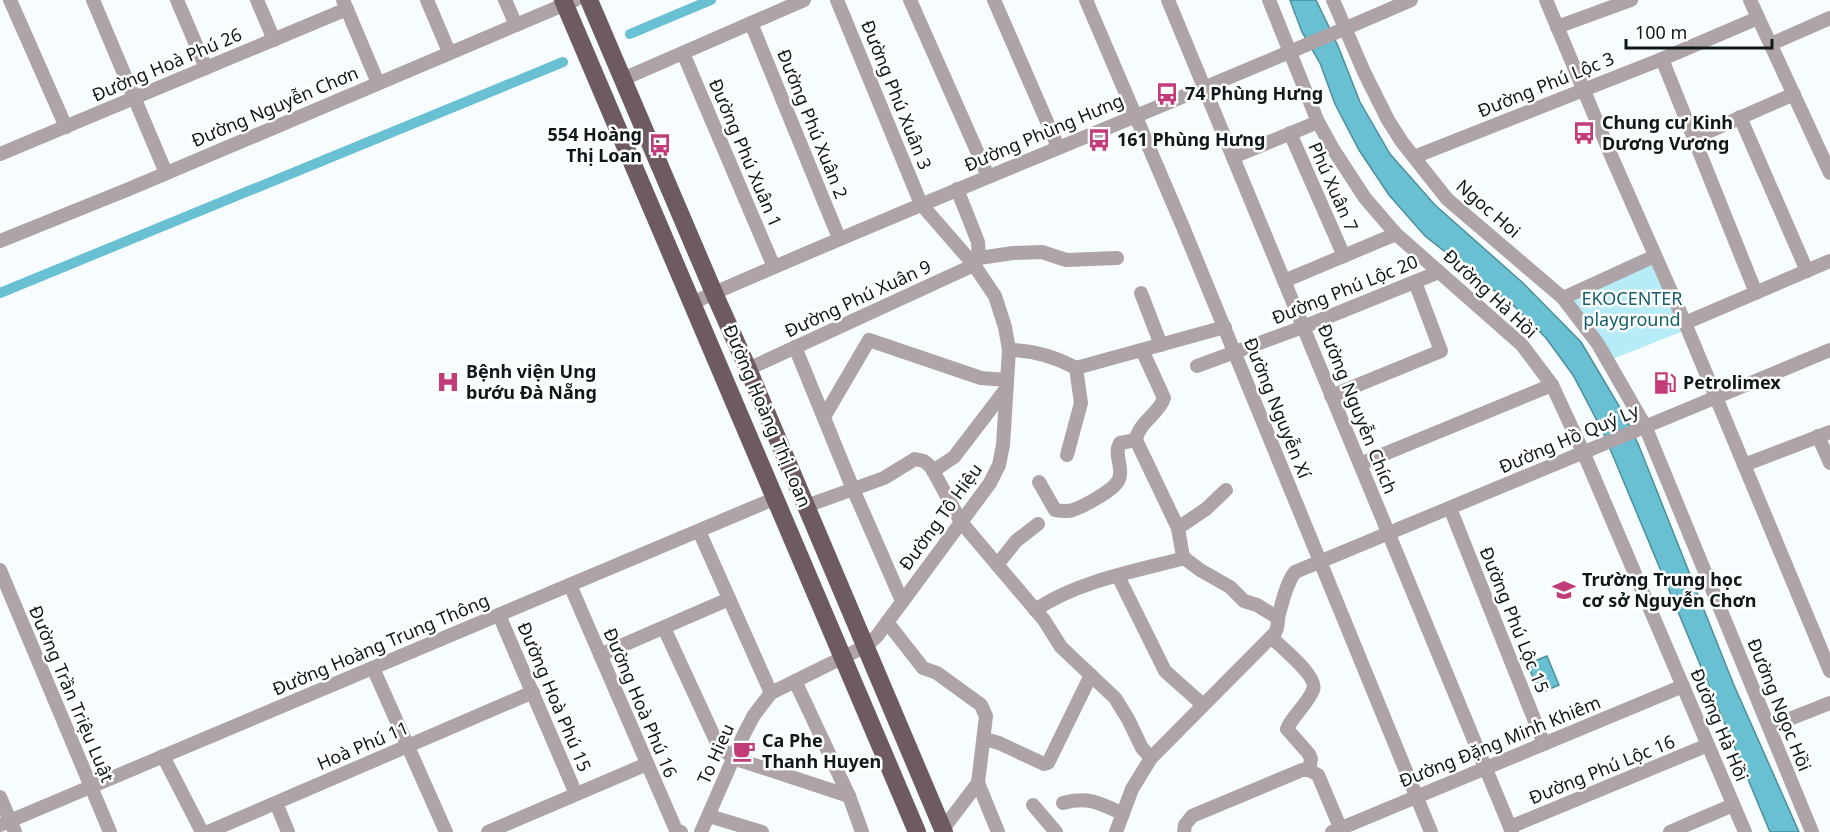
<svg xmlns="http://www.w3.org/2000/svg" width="1830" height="832" font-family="'Noto Sans',sans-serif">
  <rect width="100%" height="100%" fill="#f7fdfe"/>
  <polygon fill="#b5ecf8" points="1655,256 1683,331 1613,359 1563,298"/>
  <g fill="#68c0d2" stroke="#4d8e9b" stroke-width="1.5">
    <polygon points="1290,0 1316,0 1338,46 1360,102 1390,154 1435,205 1523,283 1581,342 1625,416 1639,446 1733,683 1799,832 1770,832 1603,432 1573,375 1546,338 1515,307 1425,236 1389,195 1359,150 1335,104 1320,63 1302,32"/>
    <polygon points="1547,656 1559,685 1540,693 1527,664"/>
  </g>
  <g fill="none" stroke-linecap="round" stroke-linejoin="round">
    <g stroke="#68c0d2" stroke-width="10">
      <polyline points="630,34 711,0"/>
      <polyline points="0,293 563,62"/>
    </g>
    <g stroke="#aea3a7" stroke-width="14">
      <polyline points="10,0 66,127"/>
      <polyline points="93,0 166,173"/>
      <polyline points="177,0 206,68"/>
      <polyline points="257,0 274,40"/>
      <polyline points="343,0 378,83"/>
      <polyline points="427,0 449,52"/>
      <polyline points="505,0 516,25"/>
      <polyline points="910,0 988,176"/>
      <polyline points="994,0 1058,147"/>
      <polyline points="1086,0 1183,227 1431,832"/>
      <polyline points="1168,0 1512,832"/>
      <polyline points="1269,0 1318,122 1333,149 1365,198 1396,234 1522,345 1552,385 1584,454 1745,832"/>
      <polyline points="1333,0 1364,72 1388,120 1402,142 1447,199 1563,298 1598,344 1645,426 1812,832"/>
      <polyline points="1546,0 1613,160 1685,323 1830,671"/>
      <polyline points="1750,0 1830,173"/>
      <polyline points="751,23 839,238"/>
      <polyline points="1557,27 1631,0"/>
      <polyline points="1771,44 1830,18"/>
      <polyline points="683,53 774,267"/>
      <polyline points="1662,59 1756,293"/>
      <polyline points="623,79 804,0"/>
      <polyline points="1740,117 1807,271"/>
      <polyline points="1290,133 1344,256"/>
      <polyline points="1694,138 1794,94"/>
      <polyline points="0,154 347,9"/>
      <polyline points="1233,157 1318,122"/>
      <polyline points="1414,157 1662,59 1758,18"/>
      <polyline points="0,241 129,189 575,0"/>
      <polyline points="979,258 1013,253 1042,252 1066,260 1117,258"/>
      <polyline points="1284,281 1396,234"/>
      <polyline points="1141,293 1161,345"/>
      <polyline points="1563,298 1655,256"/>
      <path d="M692 303C930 197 1173 104 1411 0"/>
      <polyline points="1685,323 1830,261"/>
      <polyline points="795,347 853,489 902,601"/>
      <path d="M1009 350C1033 350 1054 356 1076 368L1225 327"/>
      <polyline points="1197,366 1303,327 1439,272"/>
      <polyline points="748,369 974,265 979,258 978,242 957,189"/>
      <polyline points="1331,396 1441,351 1415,282"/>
      <polyline points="824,417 869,340 981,378 1007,380"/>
      <polyline points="1818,436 1830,463"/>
      <polyline points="1067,455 1081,403 1076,368"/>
      <polyline points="1360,464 1552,385"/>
      <polyline points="1744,465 1830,432"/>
      <polyline points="933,471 954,457 1006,389"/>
      <path d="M1039 482 1055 510C1061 511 1067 512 1073 510 1084 506 1115 490 1119 479 1124 467 1113 455 1120 443L1136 440"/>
      <polyline points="806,506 884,478 915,459 924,461 931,467 961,522 1044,620 1061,647 1115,698 1128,719 1142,748 1151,758"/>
      <polyline points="1450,508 1544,744"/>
      <polyline points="1178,528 1206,509 1226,490"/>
      <polyline points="699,531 771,693"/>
      <polyline points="1183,557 1200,570 1230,587 1244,601 1257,605 1278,618"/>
      <polyline points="997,565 1016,541 1038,524"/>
      <polyline points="0,570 110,832"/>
      <polyline points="1118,576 1165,671 1202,704"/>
      <polyline points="570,585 676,830 681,832"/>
      <path d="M1035 610C1076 582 1134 571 1181 559L1183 557 1178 528 1136 440C1138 423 1159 414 1164 398L1142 350"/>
      <polyline points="499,615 576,794"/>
      <polyline points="887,622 923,668 937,673 981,705 986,716 978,783 998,832"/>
      <polyline points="664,628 718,745 733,758 849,796"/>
      <path d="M1271 637C1280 646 1319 677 1313 690 1307 705 1293 715 1287 729L1309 754 1311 759 1309 770"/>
      <polyline points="600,655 729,599"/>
      <polyline points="373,668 446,832"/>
      <polyline points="795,681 849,796 862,832"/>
      <polyline points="1769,727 1830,703"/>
      <polyline points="985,739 999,743 1044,764 1048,763 1091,675"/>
      <polyline points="163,756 202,832"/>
      <polyline points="0,797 15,832"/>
      <polyline points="276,803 288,832"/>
      <path d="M1063 803C1088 796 1100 803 1123 814"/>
      <polyline points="1033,805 1056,832"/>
      <polyline points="709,816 762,832"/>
      <polyline points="0,825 776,498"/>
      <polyline points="1510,827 1708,745"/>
      <polyline points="943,829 978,783"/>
      <polyline points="208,832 533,692"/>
      <polyline points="488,832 647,764"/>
      <polyline points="701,832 744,734 754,715 771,693 866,646 877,636 990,483 999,465 1003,445 1009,350 1005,327 995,296 974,265 921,204 837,0"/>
      <path d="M1116 832 1132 789 1151 758 1275 633C1279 626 1277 621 1279 614 1283 600 1286 584 1295 572L1830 350"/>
      <polyline points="1184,832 1185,825 1192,816 1302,770 1309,770 1318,775 1342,832"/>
      <polyline points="1332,832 1683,686"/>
      <polyline points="1670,832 1733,805"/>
    </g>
    <g stroke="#6e5b61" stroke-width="18">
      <polyline points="563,0 917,832"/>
      <polyline points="589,0 714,293 748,369 944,832"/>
    </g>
  </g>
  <defs>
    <g id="bus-bare" transform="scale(1.8)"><path d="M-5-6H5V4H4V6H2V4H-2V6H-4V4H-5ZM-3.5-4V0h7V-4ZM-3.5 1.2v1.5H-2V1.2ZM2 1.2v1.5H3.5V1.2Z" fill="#c33c7a" stroke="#fff" stroke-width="2.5" paint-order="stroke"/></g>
    <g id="hospital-bare" transform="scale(1.8)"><path d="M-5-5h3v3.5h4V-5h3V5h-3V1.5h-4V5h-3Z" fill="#c33c7a" stroke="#fff" stroke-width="2.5" paint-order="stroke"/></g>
    <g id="fuel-bare" transform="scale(1.8)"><path d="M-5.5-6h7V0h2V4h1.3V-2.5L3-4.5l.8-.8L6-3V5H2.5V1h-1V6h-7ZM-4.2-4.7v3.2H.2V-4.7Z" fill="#c33c7a" stroke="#fff" stroke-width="2.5" paint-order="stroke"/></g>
    <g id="school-bare" transform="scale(1.8)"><path d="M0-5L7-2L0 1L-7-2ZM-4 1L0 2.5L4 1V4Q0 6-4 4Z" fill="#c33c7a" stroke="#fff" stroke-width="2.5" paint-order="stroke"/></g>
    <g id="cafe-bare" transform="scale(1.8)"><path d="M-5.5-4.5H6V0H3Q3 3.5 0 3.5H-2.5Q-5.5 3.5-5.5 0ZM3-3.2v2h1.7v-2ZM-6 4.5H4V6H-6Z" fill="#c33c7a" stroke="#fff" stroke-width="2.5" paint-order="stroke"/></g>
  </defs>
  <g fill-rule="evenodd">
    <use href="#bus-bare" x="1167" y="94"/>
    <use href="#bus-bare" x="1584" y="133"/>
    <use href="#bus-bare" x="1099" y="140"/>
    <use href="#bus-bare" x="660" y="145"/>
    <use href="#hospital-bare" x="448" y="382"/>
    <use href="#fuel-bare" x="1665" y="383"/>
    <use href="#school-bare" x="1564" y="590"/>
    <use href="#cafe-bare" x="744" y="751"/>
  </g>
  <g text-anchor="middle" stroke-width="5" stroke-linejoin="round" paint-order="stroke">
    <g font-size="18" fill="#0f191b" stroke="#fff">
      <text transform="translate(167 65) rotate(-23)" y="6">Đường Hoà Phú 26</text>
      <text transform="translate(1546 85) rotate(-22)" y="6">Đường Phú Lộc 3</text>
      <text transform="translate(896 95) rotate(68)" y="6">Đường Phú Xuân 3</text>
      <text transform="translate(275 107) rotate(-23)" y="6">Đường Nguyễn Chơn</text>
      <text transform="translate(812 124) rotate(68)" y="6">Đường Phú Xuân 2</text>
      <text transform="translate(1044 133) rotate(-23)" y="6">Đường Phùng Hưng</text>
      <text transform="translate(745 153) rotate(67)" y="6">Đường Phú Xuân 1</text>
      <text transform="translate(1333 187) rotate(66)" y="6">Phú Xuân 7</text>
      <text transform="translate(1488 209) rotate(41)" y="6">Ngoc Hoi</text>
      <text transform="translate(1345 290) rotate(-22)" y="6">Đường Phú Lộc 20</text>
      <text transform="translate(1490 294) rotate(43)" y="6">Đường Hà Hồi</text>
      <text transform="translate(858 299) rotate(-25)" y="6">Đường Phú Xuân 9</text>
      <text transform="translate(1277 408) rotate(68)" y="6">Đường Nguyễn Xí</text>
      <text transform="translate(1357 409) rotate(68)" y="6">Đường Nguyễn Chích</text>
      <text transform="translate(767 416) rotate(67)" y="6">Đường Hoàng Thị Loan</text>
      <text transform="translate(1569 439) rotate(-23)" y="6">Đường Hồ Quý Ly</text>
      <text transform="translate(941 517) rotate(-54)" y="6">Đường Tô Hiệu</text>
      <text transform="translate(1514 620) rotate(68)" y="6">Đường Phú Lộc 15</text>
      <text transform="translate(381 645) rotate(-23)" y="6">Đường Hoàng Trung Thông</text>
      <text transform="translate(71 694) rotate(67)" y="6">Đường Trần Triệu Luật</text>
      <text transform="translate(554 697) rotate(67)" y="6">Đường Hoà Phú 15</text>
      <text transform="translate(640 703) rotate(67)" y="6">Đường Hoà Phú 16</text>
      <text transform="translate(1779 705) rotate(68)" y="6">Đường Ngọc Hồi</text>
      <text transform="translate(1719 725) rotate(67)" y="6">Đường Hà Hồi</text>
      <text transform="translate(1500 742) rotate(-22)" y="6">Đường Đặng Minh Khiêm</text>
      <text transform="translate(363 746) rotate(-23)" y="6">Hoà Phú 11</text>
      <text transform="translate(716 754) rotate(-66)" y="6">To Hieu</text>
      <text transform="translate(1602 770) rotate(-22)" y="6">Đường Phú Lộc 16</text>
    </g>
    <g font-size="18" font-weight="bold" fill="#0f191b" stroke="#fff" text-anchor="start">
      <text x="1185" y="100">74 Phùng Hưng</text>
      <text x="1602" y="129">Chung cư Kinh<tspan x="1602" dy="21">Dương Vương</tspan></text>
      <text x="642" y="141" text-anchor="end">554 Hoàng<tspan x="642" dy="21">Thị Loan</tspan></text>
      <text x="1117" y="146">161 Phùng Hưng</text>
      <text x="466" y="378">Bệnh viện Ung<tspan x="466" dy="21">bướu Đà Nẵng</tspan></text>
      <text x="1683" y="389">Petrolimex</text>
      <text x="1582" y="586">Trường Trung học<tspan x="1582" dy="21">cơ sở Nguyễn Chơn</tspan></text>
      <text x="762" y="747">Ca Phe<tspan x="762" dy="21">Thanh Huyen</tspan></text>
    </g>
    <g font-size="18" fill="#155f6c" stroke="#fff">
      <text x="1632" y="305">EKOCENTER<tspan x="1632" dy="21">playground</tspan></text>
    </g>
  </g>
  <path d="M1626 39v9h146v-9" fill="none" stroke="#0f191b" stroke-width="3"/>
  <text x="1635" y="39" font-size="18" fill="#0f191b" stroke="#ffffff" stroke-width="4.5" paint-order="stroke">100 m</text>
</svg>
